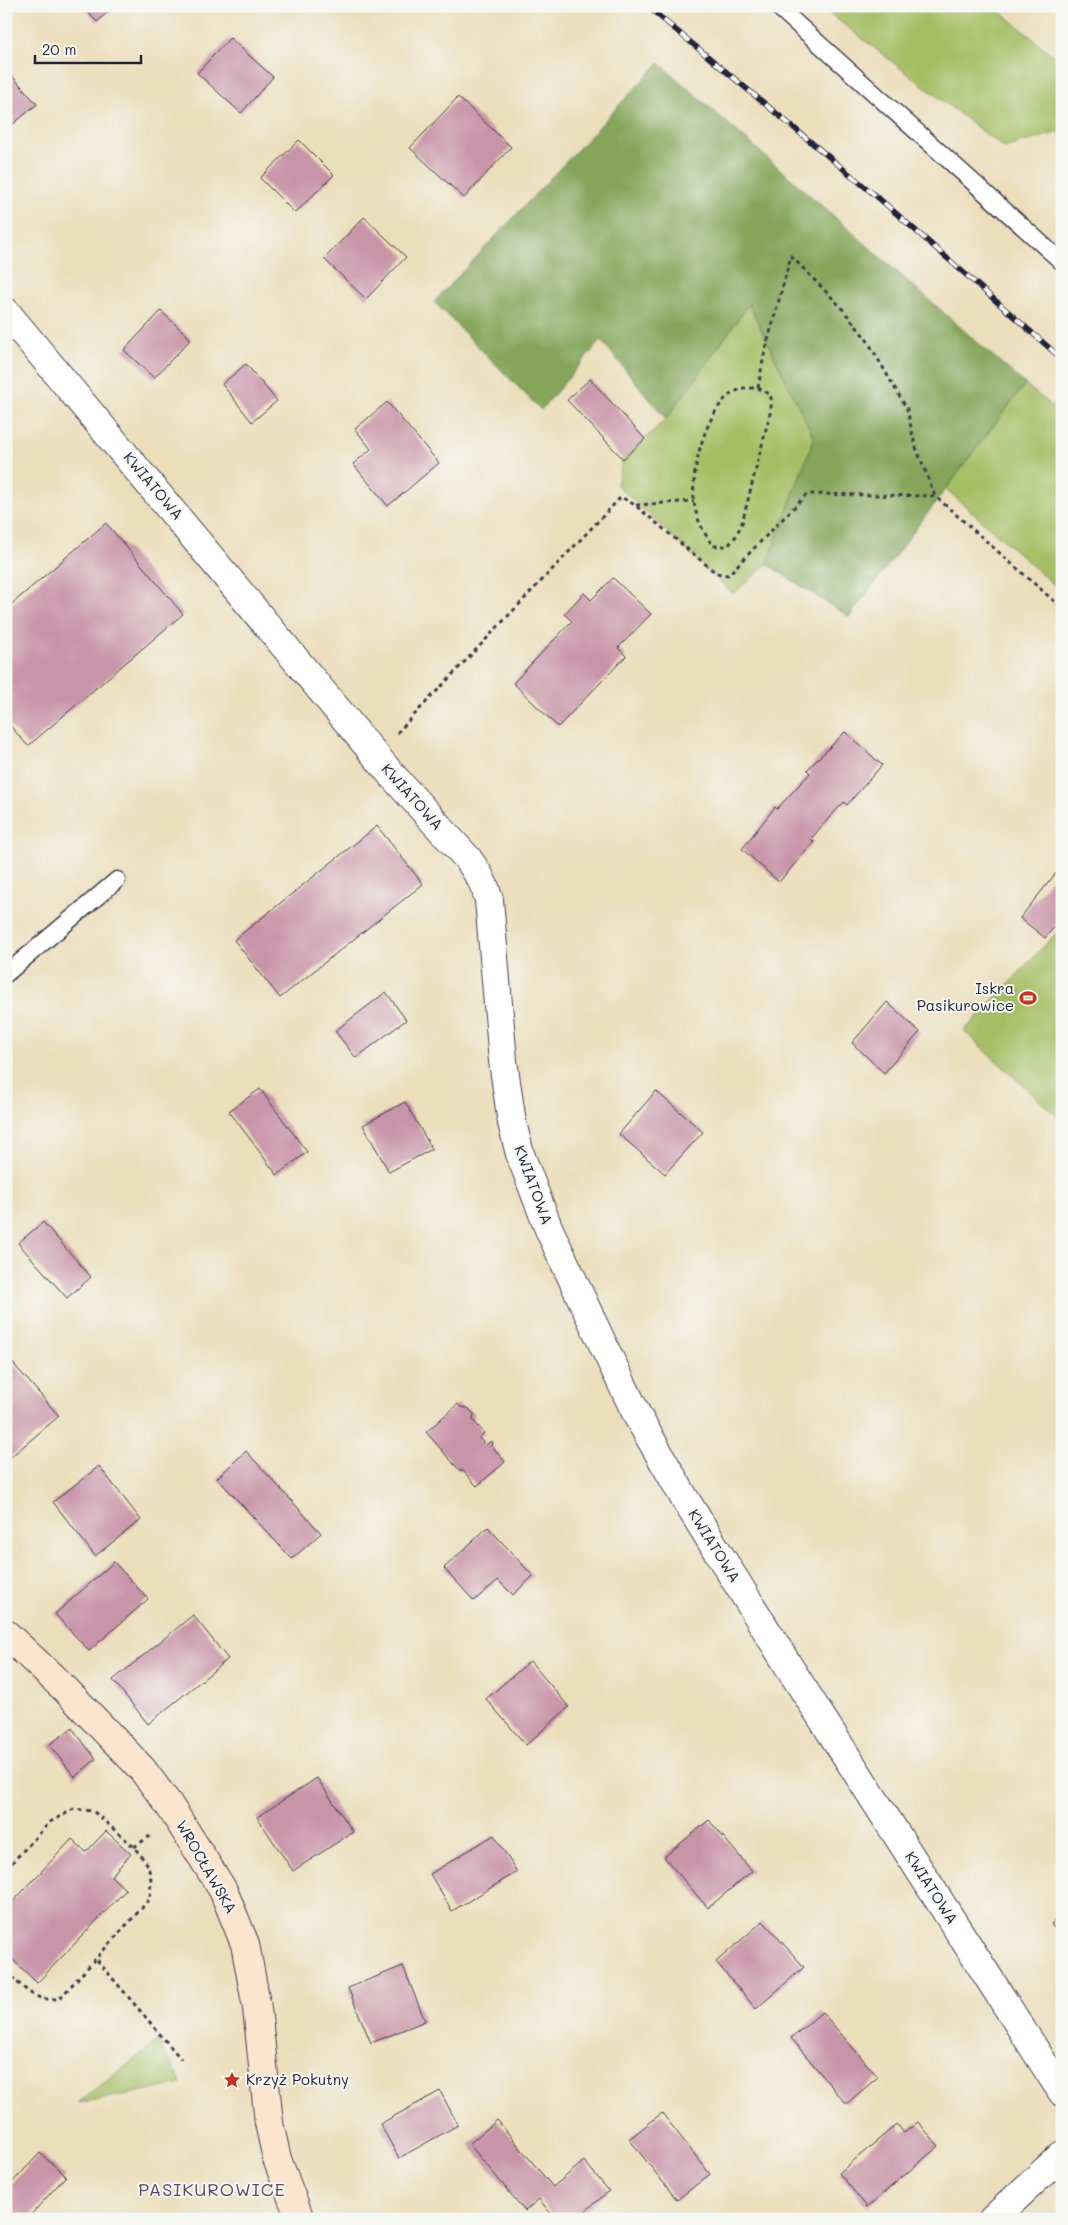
<svg xmlns="http://www.w3.org/2000/svg" width="1068" height="2225" font-family="Mali,sans-serif">
  <rect width="100%" height="100%" fill="#f6f6f2"/>
  <filter id="ink" filterUnits="userSpaceOnUse"><feTurbulence type="fractalNoise" baseFrequency=".02" numOctaves="2"/><feDisplacementMap in="SourceGraphic" scale="10" xChannelSelector="R" yChannelSelector="G"/><feConvolveMatrix kernelMatrix="1 2 1 2 8 2 1 2 1" color-interpolation-filters="sRGB"/></filter>
  <filter id="wash" filterUnits="userSpaceOnUse"><feTurbulence type="fractalNoise" baseFrequency=".0096" numOctaves="4" result="noise"/><feDisplacementMap in="SourceGraphic" scale="20" xChannelSelector="R" yChannelSelector="G"/><feGaussianBlur stdDeviation="1.12" result="paint"/><feColorMatrix in="noise" values="0 0 0 0 0 0 0 0 0 0 0 0 0 0 0 0 0 1.4 0 .05"/><feComposite in="paint" operator="in"/></filter>
  <g filter="url(#wash)">
    <rect width="100%" height="100%" fill="#ebdebb"/>
    <g fill="#a5be64" stroke="#647050">
      <polygon points="820,6 994,6 1062,63 1062,131 1004,148"/>
      <polygon points="749,304 814,438 767,564 733,594 617,485 623,459 666,419"/>
      <polygon points="1025,384 1062,415 1062,592 946,489"/>
      <polygon points="1062,927 1062,1121 964,1031"/>
      <polygon points="158,2041 182,2084 78,2103"/>
    </g>
    <polygon fill="#84a55a" stroke="#53644a" points="659,63 1025,384 849,617 767,564 814,438 749,304 666,419 601,340 541,410 434,302"/>
    <g id="blocks">
      <g fill="#c894a7">
        <polygon points="82,6 114,6 97,22"/>
        <polygon points="230,38 273,77 241,113 197,73"/>
        <polygon points="6,69 37,104 6,130"/>
        <polygon points="458,97 511,147 464,198 410,148"/>
        <polygon points="299,140 334,175 295,213 260,178"/>
        <polygon points="364,217 406,257 366,299 324,259"/>
        <polygon points="161,311 191,339 154,378 124,350"/>
        <polygon points="246,364 277,401 252,422 222,384"/>
        <polygon points="590,379 645,439 623,459 567,400"/>
        <polygon points="387,402 439,463 388,506 353,464 371,449 355,429"/>
        <polygon points="106,523 183,614 28,746 6,721 6,609"/>
        <polygon points="613,578 651,614 618,648 626,656 558,727 513,683 572,621 564,614 584,593 591,600"/>
        <polygon points="845,732 882,765 847,805 844,802 827,820 811,839 814,842 779,882 742,849 775,807 777,809 810,773 807,770"/>
        <polygon points="377,826 423,884 280,998 234,940"/>
        <polygon points="1056,873 1062,878 1062,918 1045,938 1020,918"/>
        <polygon points="386,992 406,1020 356,1058 335,1031"/>
        <polygon points="887,1002 920,1032 884,1073 852,1043"/>
        <polygon points="260,1089 307,1152 277,1175 229,1111"/>
        <polygon points="656,1091 703,1132 665,1174 619,1134"/>
        <polygon points="405,1102 432,1149 389,1172 363,1125"/>
        <polygon points="43,1222 91,1277 67,1298 18,1243"/>
        <polygon points="11,1361 59,1416 6,1461 6,1365"/>
        <polygon points="458,1404 461,1407 468,1408 474,1414 473,1420 484,1433 479,1438 486,1445 491,1441 493,1444 491,1445 505,1462 477,1486 462,1470 460,1471 426,1432"/>
        <polygon points="246,1451 321,1533 292,1559 217,1478"/>
        <polygon points="99,1466 141,1520 95,1556 53,1502"/>
        <polygon points="488,1527 533,1576 513,1595 498,1580 474,1601 444,1568"/>
        <polygon points="114,1562 148,1599 89,1651 55,1614"/>
        <polygon points="193,1615 228,1659 148,1724 113,1680"/>
        <polygon points="530,1661 569,1707 526,1745 486,1699"/>
        <polygon points="72,1728 96,1759 75,1777 49,1745"/>
        <polygon points="317,1778 353,1832 293,1871 257,1817"/>
        <polygon points="709,1820 752,1871 708,1908 664,1857"/>
        <polygon points="106,1831 131,1854 111,1876 126,1890 37,1983 6,1953 6,1909 72,1839 86,1852"/>
        <polygon points="494,1835 517,1872 452,1911 430,1874"/>
        <polygon points="1062,1915 1062,1937 1051,1924"/>
        <polygon points="763,1921 804,1967 756,2009 716,1962"/>
        <polygon points="403,1966 425,2021 371,2043 348,1988"/>
        <polygon points="822,2012 878,2077 846,2104 791,2038"/>
        <polygon points="440,2091 458,2125 399,2158 380,2124"/>
        <polygon points="662,2113 710,2174 677,2200 629,2139"/>
        <polygon points="497,2120 553,2187 584,2161 609,2191 576,2219 555,2219 539,2199 525,2211 469,2144"/>
        <polygon points="918,2122 939,2146 867,2207 839,2173 897,2124 904,2133"/>
        <polygon points="40,2153 66,2176 27,2219 6,2219 6,2189"/>
      </g>
    </g>
  </g>
  <g filter="url(#ink)">
    <use href="#blocks" fill-opacity="0" stroke="#403e4e" stroke-width="1"/>
    <g fill="none" stroke-linecap="round" stroke-linejoin="round">
      <g stroke="#403e4e" stroke-width="19">
        <g id="lane">
          <polyline points="777,6 1062,262"/>
          <polyline points="6,974 117,880"/>
        </g>
      </g>
      <g stroke="#403e4e" stroke-width="30">
        <g id="street">
          <path d="M6 312 391 774 468 859C478 873 485 884 489 900L503 1061 512 1123 520 1154 548 1227 607 1353 638 1417 685 1499 791 1670 1062 2092"/>
          <polyline points="993,2219 1062,2155"/>
        </g>
      </g>
      <g stroke="#403e4e" stroke-width="30">
        <polyline id="secondary" points="6,1634 66,1690 142,1769 169,1805 223,1890 245,1944 257,2008 269,2123 277,2159 300,2219"/>
      </g>
      <g stroke="#403e4e" stroke-width="3" stroke-dasharray="4 4" stroke-linecap="butt">
        <path d="M742 388H758L771 395V410L742 523 736 536 728 546H713C704 533 695 517 694 500 691 470 704 420 726 398 730 394 737 391 742 388Z"/>
        <polyline points="758,388 764,355 791,256 840,306 867,340 907,409 915,445 935,496"/>
        <polyline points="636,505 694,501"/>
        <polyline points="397,733 621,497 635,505 716,573 728,575 807,494 935,496 1062,608"/>
        <polyline points="134,1847 150,1836"/>
        <path d="M6 1869 50 1822 74 1809 93 1811 134 1847 148 1865 151 1880 150 1899 60 1998C35 2004 24 1987 6 1972"/>
        <polyline points="97,1960 181,2059"/>
      </g>
      <use href="#lane" stroke="#fff" stroke-width="16"/>
      <use href="#street" stroke="#fff" stroke-width="28"/>
      <use href="#secondary" stroke="#fbe5cf" stroke-width="28"/>
      <g stroke="#22223b" stroke-width="5.5">
        <polyline id="rail" points="647,6 882,201 1062,359"/>
      </g>
      <use href="#rail" stroke="#f6f6f2" stroke-width="4" stroke-dasharray="11" stroke-linecap="butt"/>
    </g>
  </g>
  <defs>
    <g id="stadium-bare" transform="scale(1.35)"><path d="M0-5a6.5 5 0 1 0 0 10a6.5 5 0 1 0 0-10ZM-3.5-1.8h7v3.6h-7Z" fill="#c8321e" stroke="#f6f6f2" stroke-width="2.5" paint-order="stroke"/></g>
    <g id="sight-bare" transform="scale(1.35)"><path d="M0-6L1.8-2.2L6-1.7L2.9 1.2L3.7 5.4L0 3.3L-3.7 5.4L-2.9 1.2L-6-1.7L-1.8-2.2Z" fill="#c8321e" stroke="#f6f6f2" stroke-width="2.5" paint-order="stroke"/></g>
  </defs>
  <g fill-rule="evenodd">
    <use href="#stadium-bare" x="1028" y="998"/>
    <use href="#sight-bare" x="232" y="2080"/>
  </g>
  <g text-anchor="middle" stroke-width="4" stroke-linejoin="round" paint-order="stroke">
    <g font-size="15" fill="#22223b" stroke="#f6f6f2">
      <text transform="translate(153 486) rotate(50)" y="5">KWIATOWA</text>
      <text transform="translate(412 797) rotate(48)" y="5">KWIATOWA</text>
      <text transform="translate(533 1185) rotate(70)" y="5">KWIATOWA</text>
      <text transform="translate(714 1546) rotate(58)" y="5">KWIATOWA</text>
      <text transform="translate(206 1867) rotate(60)" y="5">WROCŁAWSKA</text>
      <text transform="translate(931 1888) rotate(57)" y="5">KWIATOWA</text>
    </g>
    <g font-size="15" fill="#22223b" stroke="#f6f6f2" text-anchor="end">
      <text x="1014" y="994">Iskra<tspan x="1014" dy="17">Pasikurowice</tspan></text>
      <text x="246" y="2085" text-anchor="start">Krzyż Pokutny</text>
    </g>
    <g font-size="18" letter-spacing="1" fill="#5c4a61" stroke="#f6f6f2">
      <text x="212" y="2196">PASIKUROWICE</text>
    </g>
  </g>
  <rect width="1068" height="2225" fill="none" stroke="#f6f6f2" stroke-width="25"/>
  <path d="M35 55v8h106v-8" fill="none" stroke="#22223b" stroke-width="2.5"/>
  <text x="42" y="55" font-size="15" fill="#22223b" stroke="#f6f6f2" stroke-width="4" paint-order="stroke">20 m</text>
</svg>
